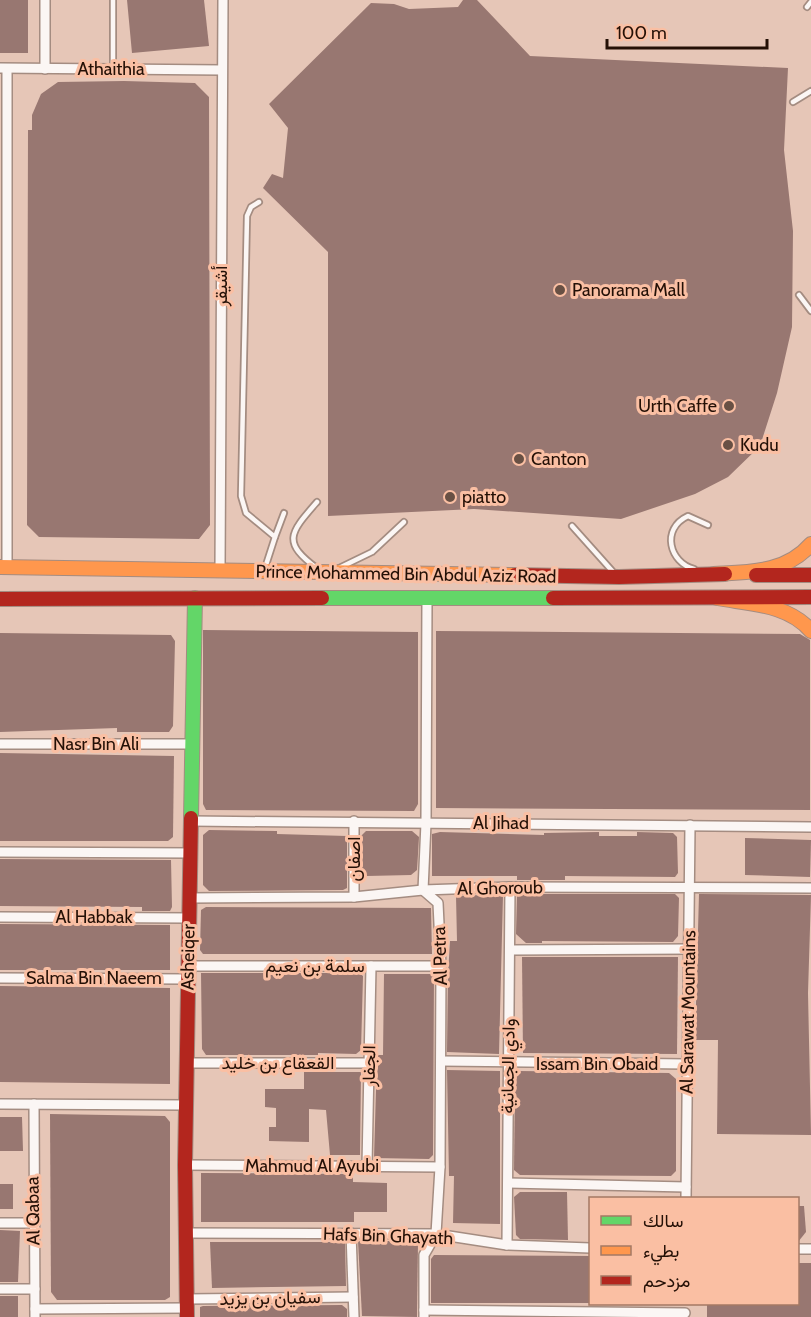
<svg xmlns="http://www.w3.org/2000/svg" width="811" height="1317" font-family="Cabin,Vazirmatn,sans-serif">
  <rect width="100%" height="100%" fill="#e6c6b7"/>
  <g fill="#987771">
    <rect x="0" y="0" width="28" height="53"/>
    <polygon points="127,0 204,0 209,46 132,53"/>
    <polygon points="463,0 477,0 530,56 788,68 784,150 793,231 792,327 777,393 760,446 728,477 695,494 621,519 474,509 328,516 328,252 263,188 272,174 283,178 288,128 269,104 371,3 394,4 409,9 458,7"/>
    <polygon points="124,81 195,83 209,97 210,525 199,539 39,537 27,525 28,130 32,130 32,115 41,94 58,82"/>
    <polygon points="203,630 418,632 418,804 414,811 206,810 203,804"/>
    <polygon points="436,631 800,634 810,640 810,810 436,808"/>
    <polygon points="0,633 171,635 175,641 173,726 169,732 117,732 117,728 0,732"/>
    <polygon points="0,753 174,756 173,837 168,841 0,841"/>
    <polygon points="209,830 277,831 277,834 347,836 347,888 343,890 209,891 203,885 203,835"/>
    <polygon points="366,831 412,831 419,837 417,870 411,875 367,876 361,871 361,836"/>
    <polygon points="440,832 544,835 544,833 599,832 599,836 637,836 637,832 673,833 677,837 678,873 675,877 565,876 565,880 517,880 517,876 432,876 432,834"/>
    <polygon points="745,838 811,840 810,877 745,875"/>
    <polygon points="0,859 171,860 172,907 170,911 142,911 142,907 0,906"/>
    <polygon points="675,894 679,898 678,936 673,942 542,941 542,943 526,943 516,934 517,894"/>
    <polygon points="699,894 811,895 808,993 811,1135 717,1134 718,1040 695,1040"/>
    <polygon points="482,895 503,895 499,1054 447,1052 448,974 450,941 457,941 456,896"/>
    <polygon points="206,907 431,908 432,954 203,954 200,950 201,910"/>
    <polygon points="0,924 170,925 170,970 0,970"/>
    <polygon points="522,957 678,957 677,1054 523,1053"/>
    <polygon points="201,973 359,973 363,976 361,1050 356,1054 318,1053 318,1055 206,1055 202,1049"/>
    <polygon points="384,974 434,974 433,1155 429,1159 374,1158 377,1055 383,1055"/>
    <polygon points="0,986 170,988 170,1084 0,1082"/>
    <polygon points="447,1070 500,1071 500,1224 453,1223 454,1176 449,1176"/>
    <polygon points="519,1071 669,1073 676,1079 676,1171 671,1176 520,1175 514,1170 515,1078"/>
    <polygon points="304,1072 361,1072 360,1155 330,1155 326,1110 309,1109 309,1142 269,1141 269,1127 276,1127 276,1108 265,1107 265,1089 304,1089"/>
    <polygon points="50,1114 165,1116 170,1122 170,1297 165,1300 57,1300 51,1292"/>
    <polygon points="0,1117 22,1117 23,1151 0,1151"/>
    <polygon points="201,1173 353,1174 353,1182 387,1183 387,1212 354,1212 354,1222 201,1222"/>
    <rect x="0" y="1184" width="13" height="25"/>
    <polygon points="520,1192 567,1192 568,1240 520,1239 516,1235 514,1197"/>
    <polygon points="798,1206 804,1206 806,1232 798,1242"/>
    <polygon points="0,1230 20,1231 18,1282 0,1282"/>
    <polygon points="358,1241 416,1241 418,1243 417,1317 362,1316"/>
    <polygon points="210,1242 345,1242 346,1286 212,1288"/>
    <polygon points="434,1255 591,1256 591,1303 431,1303 431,1259"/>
    <polygon points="798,1263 811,1263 811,1317 707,1317 707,1304 798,1304"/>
    <rect x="0" y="1296" width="18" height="21"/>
    <polygon points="342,1305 347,1309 347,1317 200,1317 200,1307 203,1306"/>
  </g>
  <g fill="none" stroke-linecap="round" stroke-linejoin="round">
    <g stroke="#a48c81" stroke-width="8">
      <g id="lane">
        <polyline points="113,0 113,69"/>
        <polyline points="807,7 811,2"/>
        <polyline points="793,102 811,91"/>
        <polyline points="259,202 251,207 247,216 241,496 246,513 275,537 265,568"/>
        <polyline points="799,295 811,311"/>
        <path d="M317 502C290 533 281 542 318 569"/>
        <polyline points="572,526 614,573"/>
        <polyline points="275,537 284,513"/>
        <polyline points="339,568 372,552 404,522"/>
        <path d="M694 569C670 563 660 529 688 516L708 525"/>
      </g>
    </g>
    <g stroke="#a48c81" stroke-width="12">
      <g id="street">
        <polyline points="45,0 45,69"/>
        <polyline points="0,68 222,70"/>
        <polyline points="7,69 7,567"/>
        <polyline points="220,571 223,0"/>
        <polyline points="0,744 193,744"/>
        <polyline points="191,821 811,827"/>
        <polyline points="354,821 354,897"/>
        <polyline points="0,852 191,853"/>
        <polyline points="423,890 438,903 441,966 440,1167 436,1234 424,1255 424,1317"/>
        <polyline points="423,890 426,823 427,599"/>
        <polyline points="189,898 354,897 423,890 510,887 811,888"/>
        <polyline points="0,917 189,918"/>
        <polyline points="510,950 689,949"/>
        <polyline points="189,966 441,966"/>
        <polyline points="0,978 187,979"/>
        <polyline points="441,1061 686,1064"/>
        <polyline points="187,1063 369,1063"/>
        <polyline points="0,1104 186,1105"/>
        <polyline points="34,1104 35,1317"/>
        <polyline points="185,1165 440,1167"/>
        <polyline points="367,1166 371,966"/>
        <polyline points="508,1183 686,1187"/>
        <polyline points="686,1198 690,825"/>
        <polyline points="0,1223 33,1223"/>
        <polyline points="185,1233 436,1234 507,1245 590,1248"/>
        <polyline points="351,1233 354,1317"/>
        <polyline points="507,1245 510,887"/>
        <polyline points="798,1249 811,1249"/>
        <polyline points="0,1289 35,1289"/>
        <polyline points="187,1299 353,1297"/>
        <polyline points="35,1309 187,1308"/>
        <polyline points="424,1310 685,1313"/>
      </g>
    </g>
    <g stroke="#a48c81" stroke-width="16">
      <g id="fast">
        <polyline points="322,598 553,598"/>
        <polyline points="191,818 195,598"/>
      </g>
    </g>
    <g stroke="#a48c81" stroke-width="16">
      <g id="slow">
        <polyline points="0,567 515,575"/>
        <path d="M714 574C750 572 786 573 811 544"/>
        <path d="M717 598C750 604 788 604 811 631"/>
      </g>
    </g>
    <g stroke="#a48c81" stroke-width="16">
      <g id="jam">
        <polyline points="515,575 619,577 725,574"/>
        <polyline points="756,575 811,575"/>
        <polyline points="553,598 811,597"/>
        <polyline points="0,599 322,598"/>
        <polyline points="187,1317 185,1165 191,818"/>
      </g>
    </g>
    <use href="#lane" stroke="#fbf6f4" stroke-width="4.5"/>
    <use href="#street" stroke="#fbf6f4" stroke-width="9"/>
    <use href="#fast" stroke="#63d668" stroke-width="14"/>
    <use href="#slow" stroke="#ff974d" stroke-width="14"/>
    <use href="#jam" stroke="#b3261e" stroke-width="14"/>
  </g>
  <g fill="#685044" stroke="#fabfa3" stroke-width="2">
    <circle cx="560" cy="290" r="6"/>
    <circle cx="729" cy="406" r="6"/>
    <circle cx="728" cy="445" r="6"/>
    <circle cx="519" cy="459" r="6"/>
    <circle cx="450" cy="497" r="6"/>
  </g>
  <g text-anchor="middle" stroke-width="6" stroke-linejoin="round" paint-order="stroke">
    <g font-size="18" fill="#241006" stroke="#fabfa3">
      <text x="111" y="75">Athaithia</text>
      <text transform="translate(221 286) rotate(-90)" y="6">أشيقر</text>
      <text transform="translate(406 574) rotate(1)" y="6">Prince Mohammed Bin Abdul Aziz Road</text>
      <text x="96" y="750">Nasr Bin Ali</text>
      <text x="501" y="829">Al Jihad</text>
      <text transform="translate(354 859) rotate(-90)" y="6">اصفان</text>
      <text transform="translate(500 888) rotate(-1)" y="6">Al Ghoroub</text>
      <text x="94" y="923">Al Habbak</text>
      <text transform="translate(440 956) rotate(-92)" y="6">Al Petra</text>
      <text transform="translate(188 957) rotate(-89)" y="6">Asheiqer</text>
      <text x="315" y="972">سلمة بن نعيم</text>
      <text x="94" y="984">Salma Bin Naeem</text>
      <text transform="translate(688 1012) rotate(-89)" y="6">Al Sarawat Mountains</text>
      <text x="278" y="1069">القعقاع بن خليد</text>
      <text x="597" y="1070">Issam Bin Obaid</text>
      <text transform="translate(369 1066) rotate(-89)" y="6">الجفار</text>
      <text transform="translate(508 1066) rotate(-89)" y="6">وادي الجمانية</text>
      <text x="312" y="1172">Mahmud Al Ayubi</text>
      <text transform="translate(33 1211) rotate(-91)" y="6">Al Qabaa</text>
      <text transform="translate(388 1236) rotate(2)" y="6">Hafs Bin Ghayath</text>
      <text transform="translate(270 1298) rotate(-1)" y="6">سفيان بن يزيد</text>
    </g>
    <g font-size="18" fill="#241006" stroke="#fabfa3" text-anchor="start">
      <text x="572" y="296">Panorama Mall</text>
      <text x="717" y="412" text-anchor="end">Urth Caffe</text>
      <text x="740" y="451">Kudu</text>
      <text x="531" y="465">Canton</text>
      <text x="462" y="503">piatto</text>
    </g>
  </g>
  <rect x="589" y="1197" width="210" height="108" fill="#fabfa3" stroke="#a47964" stroke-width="1.5"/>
  <rect x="601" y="1216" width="30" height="9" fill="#63d668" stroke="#a47964" stroke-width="1.5"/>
  <text x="643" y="1227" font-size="18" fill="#241006">سالك</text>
  <rect x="601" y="1246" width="30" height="9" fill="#ff974d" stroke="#a47964" stroke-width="1.5"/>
  <text x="643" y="1257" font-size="18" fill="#241006">بطيء</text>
  <rect x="601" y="1276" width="30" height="9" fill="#b3261e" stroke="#a47964" stroke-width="1.5"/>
  <text x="643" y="1287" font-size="18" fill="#241006">مزدحم</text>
  <path d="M607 39v9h160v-9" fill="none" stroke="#241006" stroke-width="3"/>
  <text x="616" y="39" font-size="18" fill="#241006" stroke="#fabfa3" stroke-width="4.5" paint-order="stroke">100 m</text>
</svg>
